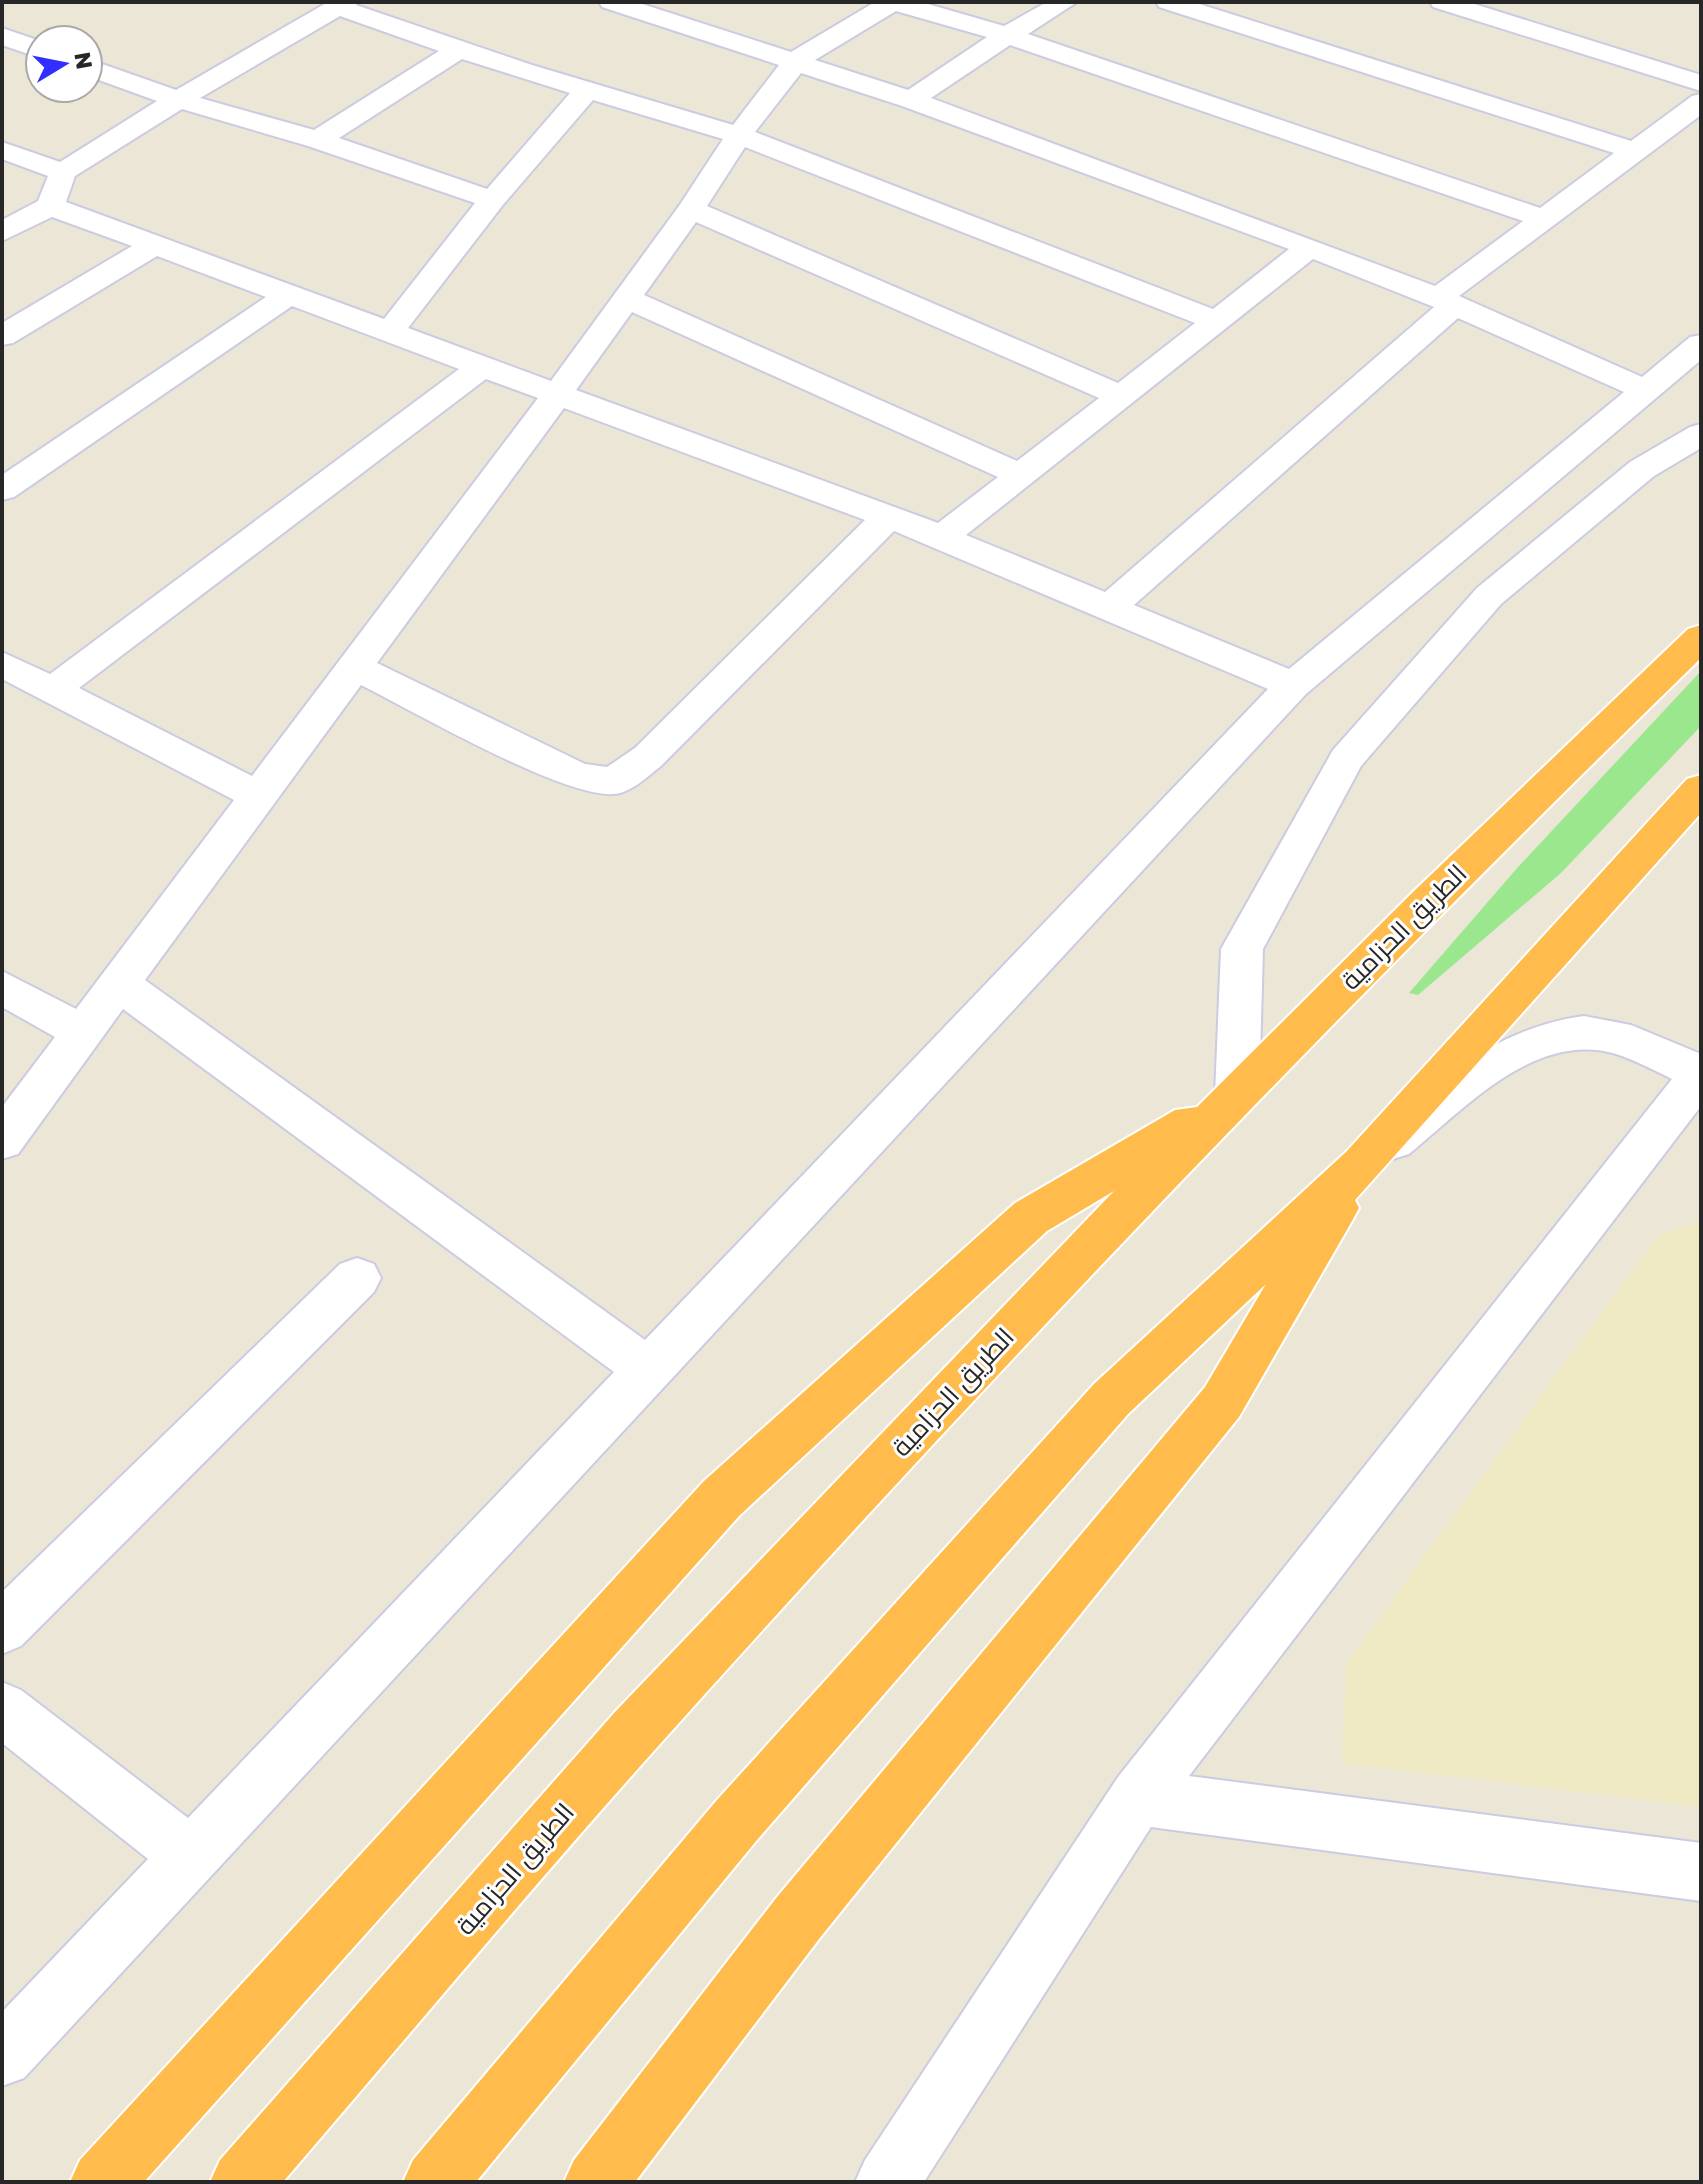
<svg xmlns="http://www.w3.org/2000/svg" width="1703" height="2184" font-family="'Golos Text',Cairo,sans-serif">
  <rect width="100%" height="100%" fill="#ebe6d6"/>
  <polygon fill="#efe9c3" points="1701,1222 1701,1807 1342,1763 1346,1664 1658,1235"/>
  <polygon fill="#9ae78d" points="1701,671 1701,726 1561,873 1418,995 1409,993 1519,866"/>
  <g fill="none" stroke-linecap="round" stroke-linejoin="round">
    <g stroke="#cbcbe2" stroke-width="4">
      <g id="minor">
        <path d="M328 2H358L356 5 532 65 733 125 779 65 602 7 599 2H636L791 52 875 2H921L1004 26 1047 2H1077L1028 34 1540 208 1614 153 1159 7 1156 2H1193L1631 141 1692 96 1701 94V115L1459 296 1642 377 1690 337 1701 335V360L1306 694 24 2078 2 2086V2012L148 1859 2 1743V1682L21 1690 188 1818 614 1372 123 1009 18 1154 2 1159V1107L55 1037 2 1007V971L76 1009 234 800 2 679V652L50 674 459 369 292 306 14 497 2 500V475L266 297 157 256 13 343 2 345V323L132 246 52 217 2 241V220L38 201 48 176 2 159V142L60 162 157 101 88 76V59L176 90ZM896 11 987 37 908 90 815 60ZM340 16 439 51 314 130 200 98ZM1010 45 1523 221 1435 286 931 98ZM462 59 570 93 487 189 339 138ZM801 73 902 106 1289 249 1213 309 755 132ZM593 100 723 139 679 206 551 381 408 328 502 206ZM182 109 308 146 475 203 384 319 66 202 75 176ZM745 147 1195 323 1118 383 707 206ZM696 222 1099 398 1017 461 644 295ZM1313 259 1434 307 1105 592 966 535ZM632 312 998 477 938 523 576 390ZM1458 318 1624 392 1289 669 1134 605ZM486 379 538 398 252 776 79 688ZM564 408 865 520 635 748 607 767 585 764 377 663ZM894 531 1268 689 645 1340 145 980 361 685C413 711 563 798 614 794 631 793 648 776 661 766Z"/>
        <polygon points="1430,2 1468,2 1701,75 1701,91 1433,7"/>
        <polygon points="2,28 40,41 40,58 2,45"/>
        <polygon points="1701,424 1701,448 1654,476 1501,604 1361,766 1263,949 1259,1095 1253,1107 1237,1112 1221,1107 1215,1095 1221,949 1333,750 1477,588 1630,462 1690,427"/>
        <path d="M1584 1016 1631 1025 1701 1054V1106L1189 1776 1701 1843V1901L1151 1827 924 2182H855L865 2160 1118 1777 1672 1079C1654 1070 1635 1060 1616 1054 1536 1030 1465 1108 1409 1154L1393 1159 1377 1154 1371 1141 1377 1128C1442 1078 1500 1027 1584 1016Z"/>
        <polygon points="357,1258 374,1264 381,1278 374,1292 21,1646 2,1654 2,1592 340,1264"/>
      </g>
    </g>
    <g stroke="#fff" stroke-width="4">
      <g id="highway">
        <path d="M1701 625V658C1339 1010 989 1376 652 1753 526 1894 406 2039 283 2182H210L220 2160 615 1712 1114 1191 1047 1231 740 1515 144 2182H70L80 2160 704 1481 1015 1203 1175 1110 1197 1107 1413 892 1688 629Z"/>
        <polygon points="1701,775 1701,813 1355,1200 1359,1208 1352,1221 1239,1417 819,1939 635,2182 564,2182 574,2160 777,1897 1205,1387 1266,1284 1128,1414 757,1840 476,2182 403,2182 413,2160 717,1800 1094,1384 1346,1152 1687,779"/>
      </g>
    </g>
    <use href="#minor" fill="#fff" fill-rule="evenodd"/>
    <use href="#highway" fill="#ffbc4d" fill-rule="evenodd"/>
  </g>
  <g text-anchor="middle" stroke-width="6" stroke-linejoin="round" paint-order="stroke">
    <g font-size="26" fill="#272727" stroke="#fff">
      <text transform="translate(1404 927) rotate(-45)" y="9">الطريق الحزامية</text>
      <text transform="translate(953 1392) rotate(-47)" y="9">الطريق الحزامية</text>
      <text transform="translate(515 1869) rotate(-49)" y="9">الطريق الحزامية</text>
    </g>
  </g>
  <rect width="1703" height="2184" fill="none" stroke="#272727" stroke-width="8"/>
  <g transform="translate(64 64) rotate(80)"><circle r="38" fill="#ffffff" stroke="#a9a9a9" stroke-width="2"/>
  <path d="M0-6L14 30L0 20L-14 30Z" fill="#302fff"/>
  <text y="-12" font-size="22" font-weight="bold" text-anchor="middle" fill="#272727">N</text>
  </g>
</svg>
